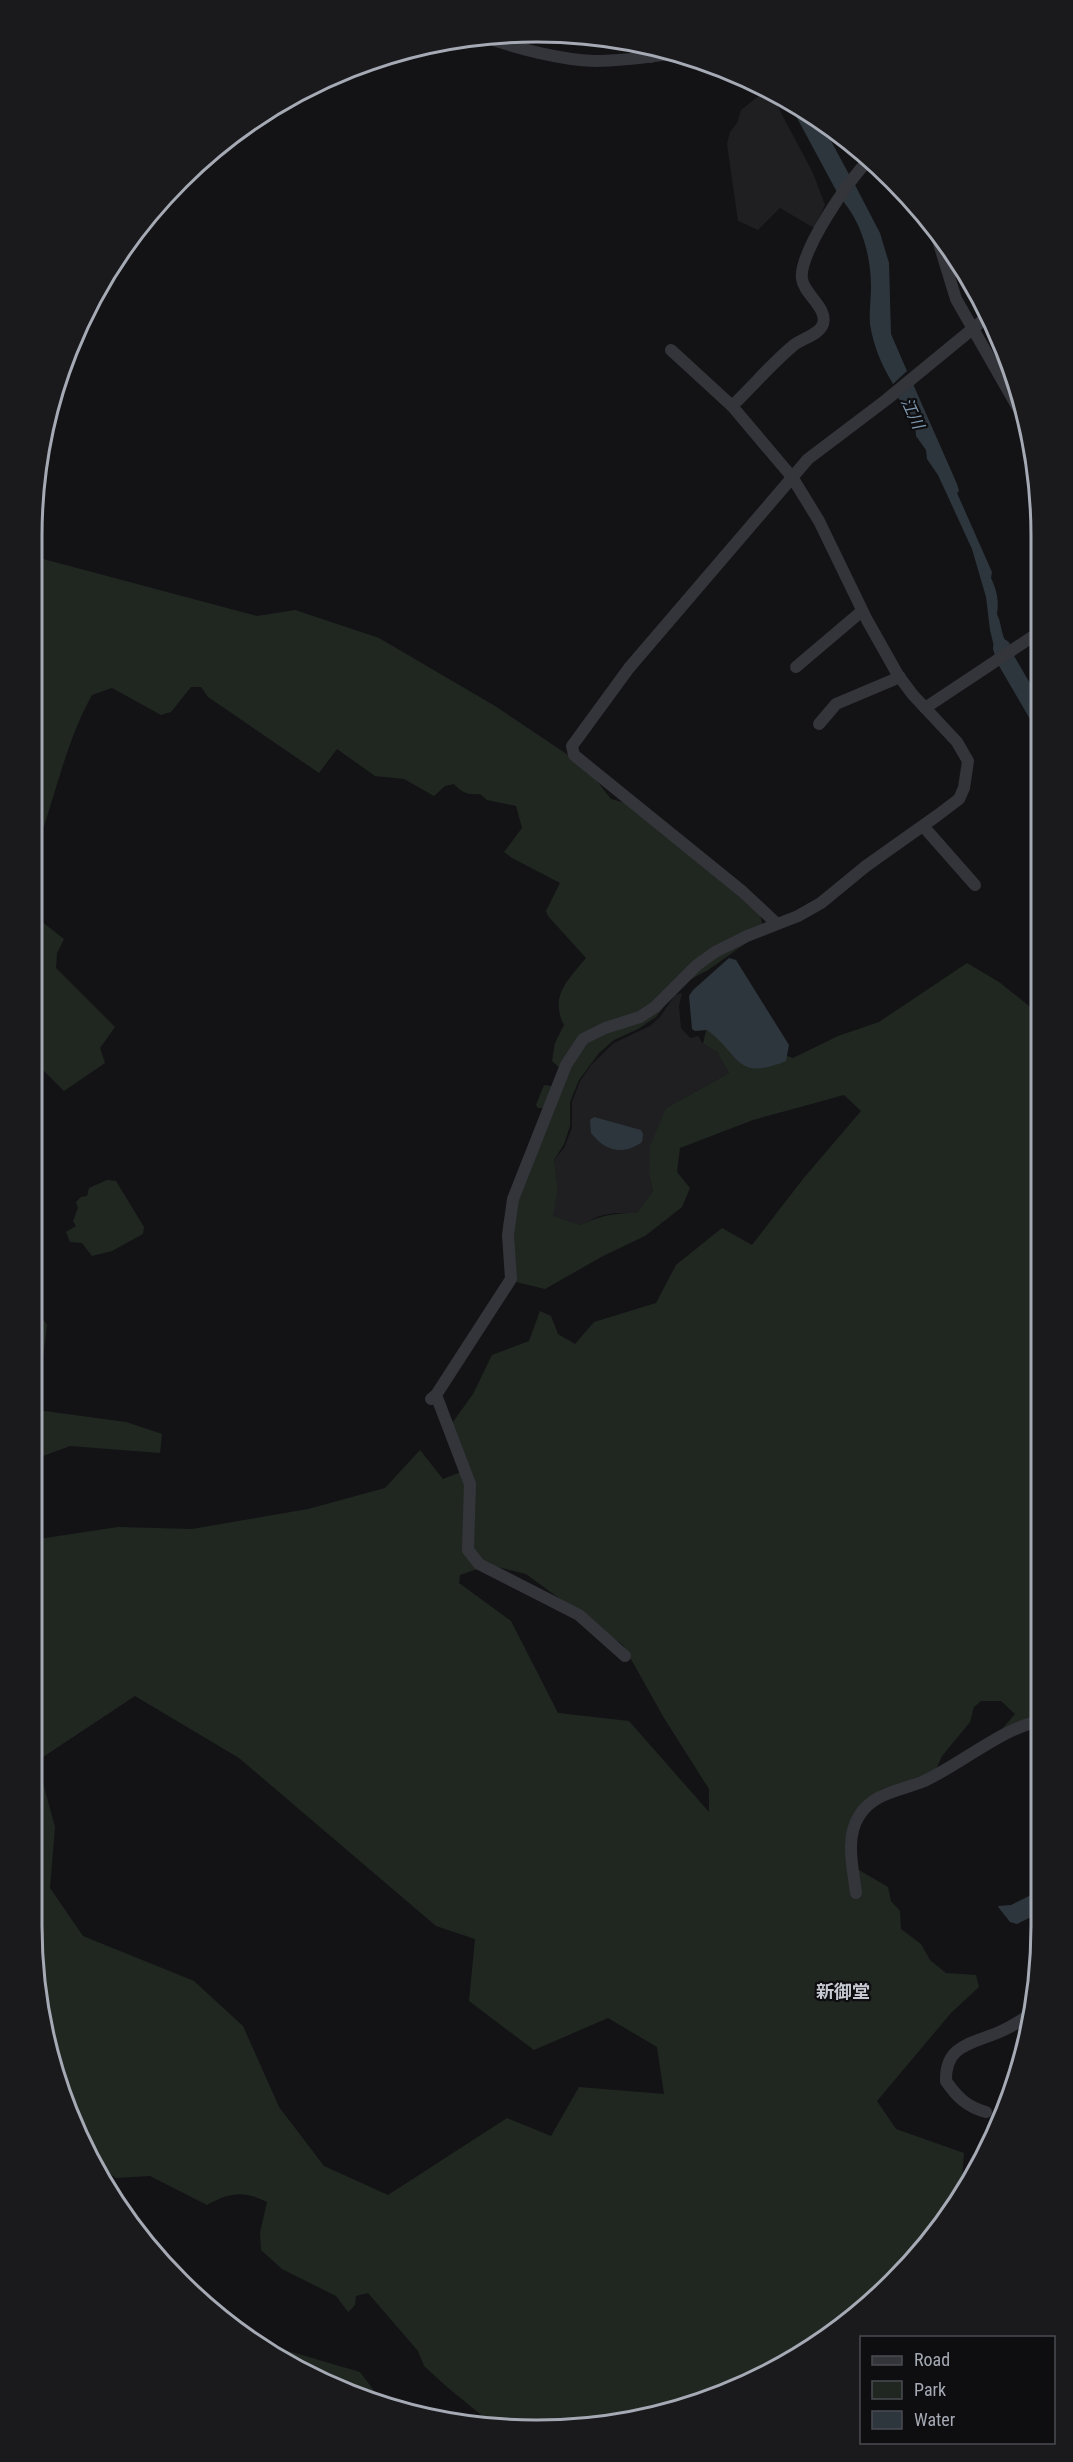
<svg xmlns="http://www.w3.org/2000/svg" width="1073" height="2462" font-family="'Roboto Condensed','Noto Sans JP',sans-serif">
  <rect width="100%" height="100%" fill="#131315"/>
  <g fill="#1f1f22">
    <polygon points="757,88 771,94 813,173 825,205 814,228 780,208 758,230 738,221 727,144 730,132 737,123 741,110 760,95"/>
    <polygon points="682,993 679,1006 681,1028 690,1038 698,1036 703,1044 717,1052 729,1073 666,1108 649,1174 653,1191 637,1213 615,1213 599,1216 581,1225 552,1216 558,1189 554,1160 564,1148 572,1128 572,1102 580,1081 592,1064 614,1043 650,1026 660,1017 675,995"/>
  </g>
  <g fill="#202721" fill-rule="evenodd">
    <path d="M32 556 257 616 295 610 379 638 495 706 586 767 611 799 633 805 714 873 760 915 762 923 752 939 708 970 682 984 656 1017 638 1029 614 1040 599 1053 579 1080 570 1102V1126L564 1144 554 1160 558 1189 553 1216 581 1225C601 1215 616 1213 637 1213L653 1191 649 1174 650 1146 666 1108 729 1073 717 1052 703 1044 707 1026 793 1058 838 1036 879 1022 967 963 999 982 1039 1014 1041 1718 1004 1730 1002 1729 1015 1714 1001 1701H981L974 1707 970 1722 942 1756 928 1787 918 1781 882 1789 866 1802 847 1863 888 1887 891 1901 900 1911 901 1929 921 1944 930 1960 946 1973 976 1975 979 1987 951 2013 877 2101 896 2129 964 2153 962 2181 894 2279 870 2305 789 2363 635 2421 536 2430 496 2427 447 2387 424 2366 418 2351 368 2293 356 2296 355 2305 348 2312 336 2296 282 2269 261 2250 260 2233 267 2202C243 2190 229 2193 207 2205L150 2176 116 2178 103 2169 96 2171 58 2088 32 1925V1540L118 1527 192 1529 308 1509 385 1488 420 1450 443 1479 461 1472 445 1433 473 1394 492 1355 529 1341 540 1311 551 1316 558 1334 575 1344 594 1322 656 1303 676 1265 722 1228 752 1245 803 1179 861 1111 844 1095 753 1120 680 1148 677 1172 690 1188 682 1207 645 1236 603 1256 545 1289 512 1281 503 1224 543 1108H538L536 1105 544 1085 551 1086 558 1093 565 1073 552 1061 555 1043 564 1025C549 996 569 979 586 958L548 916 546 911 560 883 512 858 504 852 522 828 516 806 487 800 480 794C468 795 462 793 454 784L445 786 434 796 404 779 375 776 337 749 319 773 208 697 201 687H191L171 712 161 715 112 688 92 695C69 736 58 784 43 829L32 826ZM489 1565 526 1574 623 1645 664 1718 709 1789V1812L629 1721 558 1713 511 1621 459 1583 460 1575ZM135 1696 239 1758 436 1926 475 1939 469 2001 534 2050 608 2018 657 2047 664 2094 579 2087 551 2136 507 2118 388 2195 324 2166 279 2107 243 2026 194 1981 83 1936 50 1888 55 1827 37 1761Z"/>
    <polygon points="32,914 64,939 57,953 56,968 115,1027 100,1048 105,1063 64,1091 32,1059"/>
    <polygon points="107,1180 116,1181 144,1227 143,1234 112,1251 92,1256 82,1243 70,1242 66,1232 76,1226 73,1221 78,1208 76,1202 81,1197 87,1196 89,1188"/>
    <polygon points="32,1302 47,1325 37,1410 126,1422 162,1434 160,1453 70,1446 43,1456 32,1472"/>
    <polygon points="250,2335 271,2346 360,2372 381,2400 284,2363"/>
  </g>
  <g fill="#2d363d">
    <polygon points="789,103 818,117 851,178 838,194"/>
    <path d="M855 185 880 233 889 263 891 334 907 371 893 384C882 366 873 345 870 324 869 311 871 299 871 287 871 256 862 224 843 201Z"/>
    <path d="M913 384 957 484 959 491 957 493 992 572 991 578C997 591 999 600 997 614 1002 624 1001 638 1009 646L996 655 990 630 986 597 972 549 938 475 927 459 926 450 916 436 915 422 907 415 898 397Z"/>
    <path d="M729 958 736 960 789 1045 786 1061C735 1082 741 1055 707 1030L695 1031 692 1029 689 996 693 990Z"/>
    <path d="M594 1117 641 1130 643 1134 642 1142C623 1156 605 1151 591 1133L590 1120Z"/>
    <polygon points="1031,1895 1041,1897 1041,1912 1017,1924 1010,1922 999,1908 998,1906 1011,1905"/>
  </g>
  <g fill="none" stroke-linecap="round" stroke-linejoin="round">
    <polyline stroke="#2d363d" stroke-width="18" points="1002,648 1006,660 1038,715"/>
    <g stroke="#34353a" stroke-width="12">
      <path d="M482 36C514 48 561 60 595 61 623 61 650 57 678 53"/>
      <polyline points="641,45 651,57"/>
      <polyline points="937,237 956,299 1022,415"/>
      <path d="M732 406C753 386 772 363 794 345 803 338 819 335 823 324 828 308 804 294 802 279 798 254 849 179 868 161"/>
      <polyline points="796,667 862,611"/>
      <polyline points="925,708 1038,633"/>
      <polyline points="819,724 836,704 900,677"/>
      <polyline points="923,826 975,885"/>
      <polyline points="776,923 743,892 574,755 572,746 629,668 808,459 886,400 987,317"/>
      <polyline points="436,1395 470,1484 468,1550 479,1564 579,1615 625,1656"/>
      <polyline points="431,1399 436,1395 511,1279 508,1235 513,1199 566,1065 583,1039 605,1028 640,1017 655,1007 697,965 715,952 747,936 798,916 821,903 866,866 938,815 959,799 964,788 968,761 957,742 913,695 898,675 867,620 819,521 792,477 732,406 671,350"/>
      <path d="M856 1893C853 1868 845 1838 859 1816 873 1793 899 1791 922 1782 959 1766 1003 1727 1041 1721"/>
      <path d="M986 2112C967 2107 957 2097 946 2081 945 2046 970 2044 997 2033 1007 2029 1017 2023 1026 2017"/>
    </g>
  </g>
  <g text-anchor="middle" stroke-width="4.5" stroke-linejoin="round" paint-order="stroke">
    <g font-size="16" font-style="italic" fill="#7e98af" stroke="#0e0e10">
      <text transform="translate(913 413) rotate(65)" y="6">江川</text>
    </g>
    <g font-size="18" font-weight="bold" fill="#c6c9d1" stroke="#0e0e10">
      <text x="843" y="1998">新御堂</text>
    </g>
  </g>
  <path d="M0 0H1073V2462H0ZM536 42H537A494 494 0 0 1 1031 536V1926A494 494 0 0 1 537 2420H536A494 494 0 0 1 42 1926V536A494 494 0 0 1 536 42Z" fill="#1a1a1d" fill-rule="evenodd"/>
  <path fill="none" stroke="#a5aab5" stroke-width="3" d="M536 42H537A494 494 0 0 1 1031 536V1926A494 494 0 0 1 537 2420H536A494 494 0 0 1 42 1926V536A494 494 0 0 1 536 42Z"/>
  <rect x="860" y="2336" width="195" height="108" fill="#0e0e10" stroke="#4a4c52" stroke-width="1.5"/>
  <rect x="872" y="2356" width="30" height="9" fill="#34353a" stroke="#4a4c52" stroke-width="1.5"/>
  <text x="914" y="2366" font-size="18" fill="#a5aab5">Road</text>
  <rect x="872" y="2381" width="30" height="18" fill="#202721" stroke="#4a4c52" stroke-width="1.5"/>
  <text x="914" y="2396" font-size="18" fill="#a5aab5">Park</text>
  <rect x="872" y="2411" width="30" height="18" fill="#2d363d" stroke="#4a4c52" stroke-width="1.5"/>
  <text x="914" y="2426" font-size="18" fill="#a5aab5">Water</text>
</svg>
